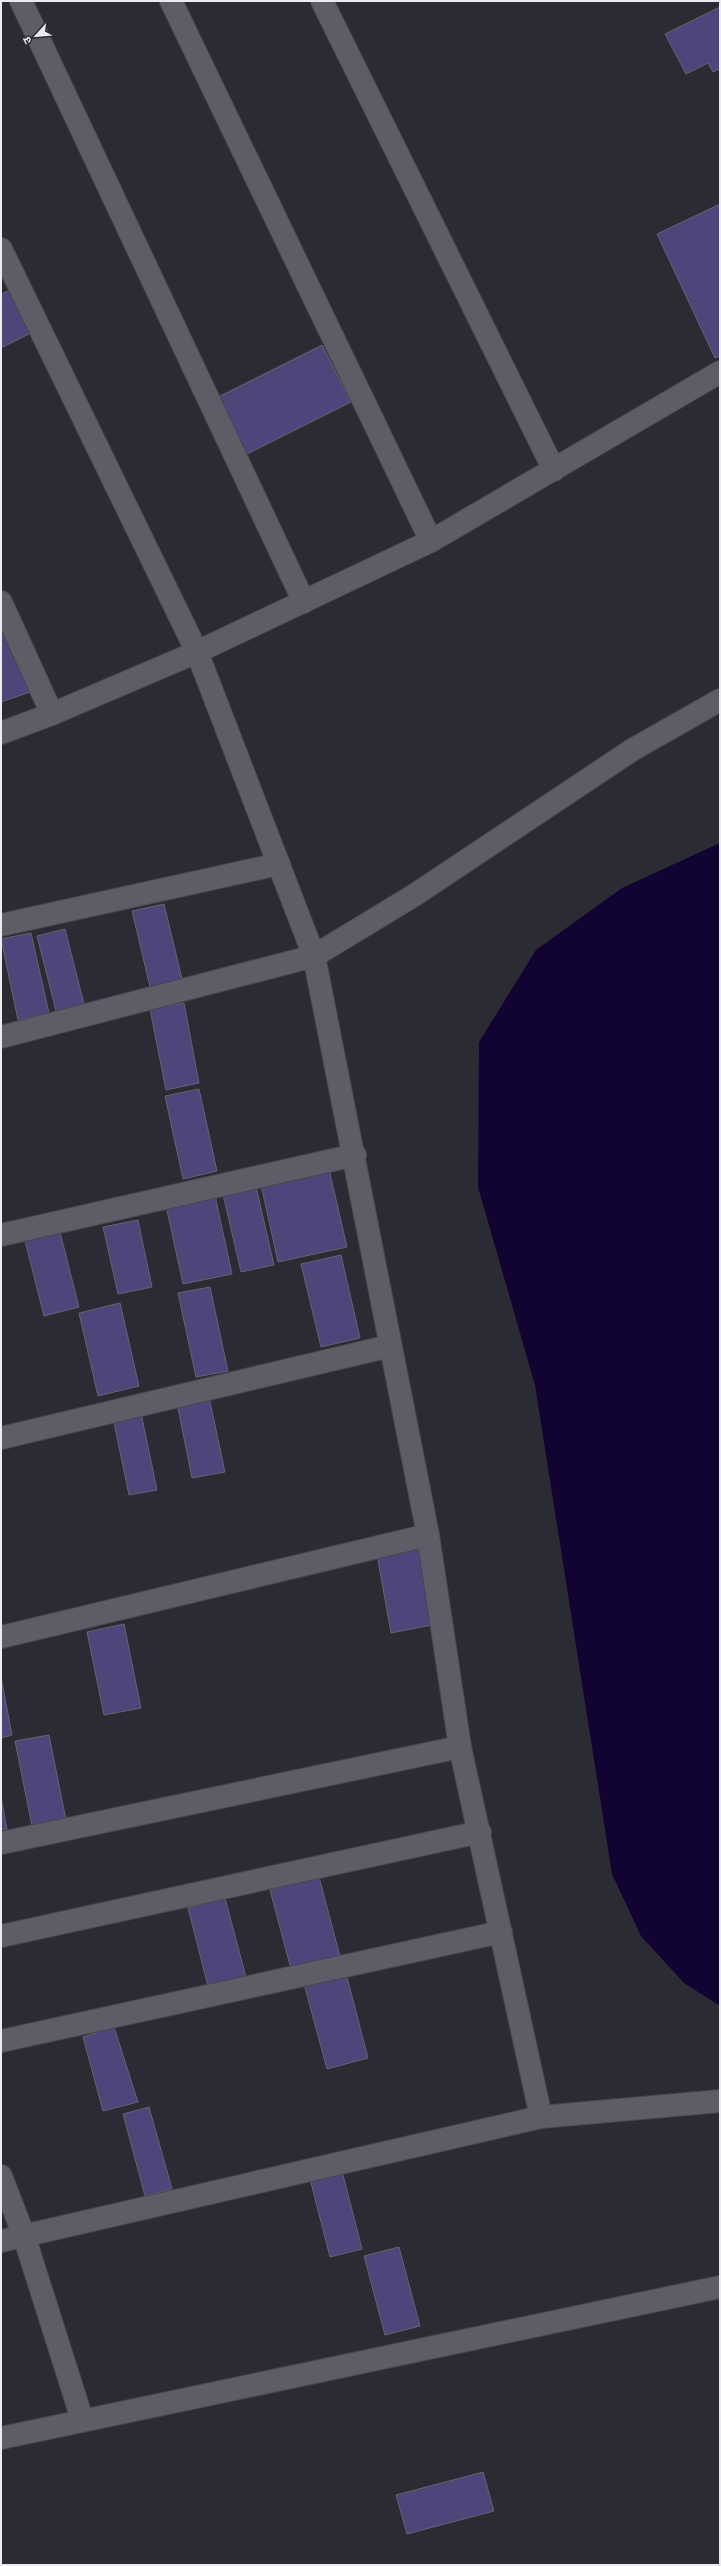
<svg xmlns="http://www.w3.org/2000/svg" width="721" height="2566" font-family="Signika,'Noto Sans Devanagari',sans-serif">
  <rect width="100%" height="100%" fill="#2b2b34"/>
  <polygon fill="#120432" points="720,843 720,2006 684,1983 641,1936 612,1874 535,1385 478,1187 479,1042 536,950 622,888"/>
  <g fill="#4e467a" stroke="#64636e">
    <polygon points="720,7 720,69 713,72 708,63 686,74 665,34"/>
    <polygon points="720,204 720,356 715,358 657,234"/>
    <polygon points="10,290 31,333 1,348 1,294"/>
    <polygon points="322,345 351,402 245,455 216,398"/>
    <polygon points="1,611 36,690 1,702"/>
    <polygon points="164,904 183,983 151,991 132,911"/>
    <polygon points="65,929 84,1004 56,1011 37,936"/>
    <polygon points="31,933 49,1013 18,1020 1,939"/>
    <polygon points="184,1003 199,1083 166,1090 150,1009"/>
    <polygon points="199,1089 217,1171 183,1179 165,1096"/>
    <polygon points="328,1165 347,1247 278,1262 260,1180"/>
    <polygon points="255,1182 274,1265 241,1272 222,1190"/>
    <polygon points="214,1191 232,1274 183,1284 165,1201"/>
    <polygon points="138,1220 152,1287 118,1294 103,1227"/>
    <polygon points="59,1228 79,1307 44,1316 24,1237"/>
    <polygon points="341,1255 360,1338 321,1347 301,1264"/>
    <polygon points="210,1287 228,1371 196,1377 178,1293"/>
    <polygon points="120,1303 139,1386 98,1396 79,1313"/>
    <polygon points="208,1392 225,1472 192,1478 176,1398"/>
    <polygon points="140,1408 157,1490 129,1495 112,1413"/>
    <polygon points="417,1541 432,1625 391,1633 376,1549"/>
    <polygon points="124,1624 141,1708 104,1715 87,1632"/>
    <polygon points="1,1677 12,1735 1,1738"/>
    <polygon points="49,1735 66,1820 32,1826 15,1741"/>
    <polygon points="1,1797 7,1829 1,1830"/>
    <polygon points="319,1877 341,1960 292,1973 270,1890"/>
    <polygon points="225,1898 247,1981 209,1990 188,1908"/>
    <polygon points="346,1973 368,2058 327,2069 304,1984"/>
    <polygon points="114,2027 138,2102 103,2111 83,2037"/>
    <polygon points="149,2107 172,2189 145,2196 123,2114"/>
    <polygon points="341,2167 362,2249 330,2257 309,2175"/>
    <polygon points="399,2247 420,2326 385,2335 364,2256"/>
    <polygon points="483,2472 494,2511 407,2534 396,2495"/>
  </g>
  <g fill="none" stroke-linecap="round" stroke-linejoin="round">
    <g stroke="#48474f" stroke-width="24">
      <g id="street">
        <polyline points="21,1 304,602"/>
        <polyline points="171,1 431,541"/>
        <polyline points="322,1 554,470"/>
        <polyline points="1,249 197,652 314,956 428,1535 460,1747 541,2117"/>
        <polyline points="1,602 52,714"/>
        <polyline points="1,925 279,864"/>
        <polyline points="1,1037 314,956 413,896 632,750 720,700"/>
        <polyline points="1,1235 355,1155"/>
        <polyline points="1,1438 390,1346"/>
        <polyline points="1,1637 428,1535"/>
        <polyline points="1,1843 460,1747"/>
        <polyline points="1,1936 480,1832"/>
        <polyline points="1,2041 501,1932"/>
        <polyline points="1,2176 24,2236 82,2419"/>
        <polyline points="1,2241 541,2117 720,2101"/>
        <polyline points="1,2438 720,2287"/>
      </g>
    </g>
    <g stroke="#48474f" stroke-width="24">
      <polyline id="secondary" points="1,733 52,714 197,652 431,541 720,372"/>
    </g>
    <use href="#street" stroke="#5d5c67" stroke-width="22"/>
    <use href="#secondary" stroke="#5d5c67" stroke-width="22"/>
  </g>
  <rect width="721" height="2566" fill="none" stroke="#ecebf2" stroke-width="4"/>
  <g transform="translate(36 36) rotate(243)" stroke="#2b2b34" stroke-width="3" paint-order="stroke">
  <path d="M0-3L7 15L0 10L-7 15Z" fill="#ecebf2"/>
  <text y="-6" font-size="11" font-weight="bold" text-anchor="middle" fill="#ecebf2">उ</text>
  </g>
</svg>
